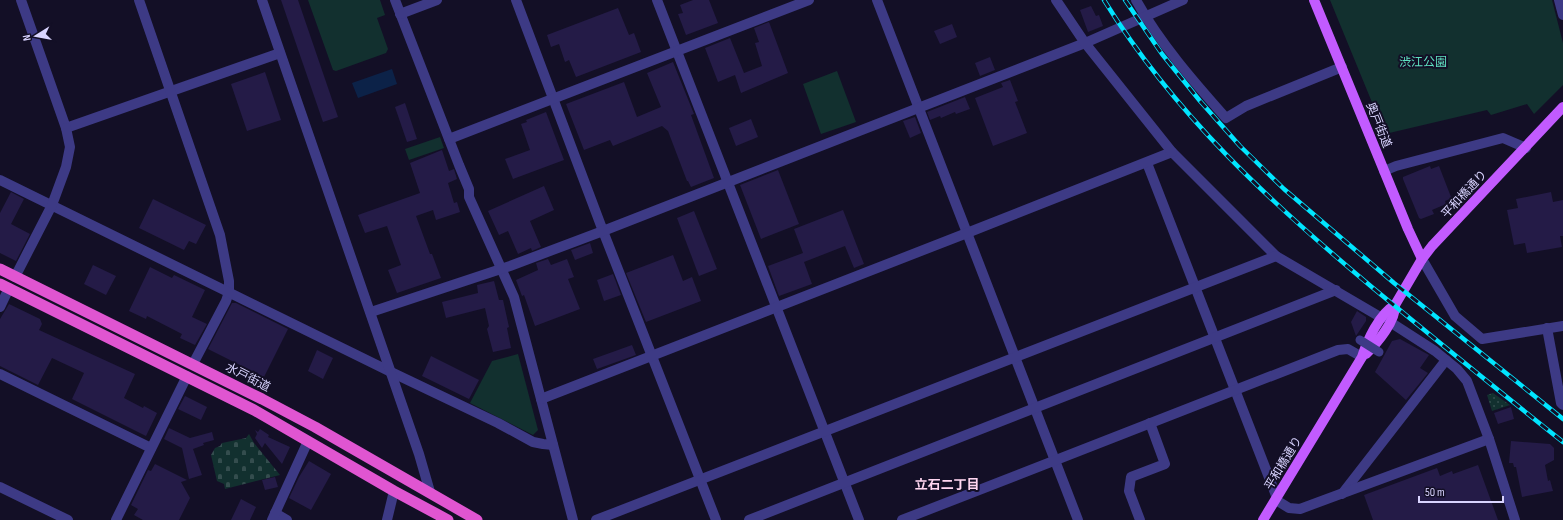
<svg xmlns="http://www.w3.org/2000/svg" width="1563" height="520" font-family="'Sofia Sans Condensed','Noto Sans JP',sans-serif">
  <defs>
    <pattern id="grass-dots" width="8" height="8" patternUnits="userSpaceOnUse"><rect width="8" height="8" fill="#12302f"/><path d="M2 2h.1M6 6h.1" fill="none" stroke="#344d4e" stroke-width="1.8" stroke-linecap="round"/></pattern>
    <pattern id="cemetery-stones" width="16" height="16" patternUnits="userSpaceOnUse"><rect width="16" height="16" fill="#12302f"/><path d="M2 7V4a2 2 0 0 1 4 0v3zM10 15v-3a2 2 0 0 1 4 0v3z" fill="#344d4e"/></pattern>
  </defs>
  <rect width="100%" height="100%" fill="#130f26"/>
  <polygon fill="url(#grass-dots)" points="1493,393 1510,405 1492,411 1487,395"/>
  <polygon fill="url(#cemetery-stones)" points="249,434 254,443 280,475 225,489 224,484 217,481 211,455 215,448 220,446 222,443 246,438"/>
  <g fill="#12302f">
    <polygon points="308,0 380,0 385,15 377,18 388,49 386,53 336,71 333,70"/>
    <polygon points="1330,0 1552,0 1563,43 1563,85 1534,114 1527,104 1491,115 1487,110 1385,134"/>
    <polygon points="837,71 856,122 821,134 803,84"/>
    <polygon points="440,137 444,148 409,160 405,149"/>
    <polygon points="518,354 538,430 533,435 470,403 492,361"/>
  </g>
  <polygon fill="#0c2248" points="392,69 397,84 358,98 352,83"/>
  <g fill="#241b47">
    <polygon points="281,0 298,0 338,117 323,122"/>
    <polygon points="693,0 709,0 718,23 686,35 678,14 683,13 680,5"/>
    <polygon points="1091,6 1096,16 1099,15 1103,26 1088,32 1080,10"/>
    <polygon points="618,8 629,35 634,33 641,52 576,77 569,60 565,62 559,44 551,47 547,35"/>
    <polygon points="769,22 788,73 741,93 735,75 718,82 705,48 730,38 744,73 762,66 755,43 759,42 754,28"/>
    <polygon points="952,24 957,37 940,44 934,31"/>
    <polygon points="990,57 995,70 980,76 975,63"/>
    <polygon points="673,62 694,114 691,115 714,178 691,187 688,181 687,181 668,131 662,126 613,146 610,140 584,150 566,104 624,82 637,117 661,107 647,73"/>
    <polygon points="265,72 281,120 247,131 231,84"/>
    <polygon points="1010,80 1018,101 1015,102 1027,133 993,146 975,98 1003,87 1001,83"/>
    <polygon points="965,97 970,109 956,114 955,112 941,118 940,116 930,120 927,112"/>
    <polygon points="405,103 417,139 407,142 395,107"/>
    <polygon points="546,112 564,160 513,179 505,159 530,150 521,124 527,122 526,120"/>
    <polygon points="915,117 921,133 910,138 903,121"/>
    <polygon points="751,119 758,137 736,146 729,128"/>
    <polygon points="442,150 449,171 454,169 457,179 448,183 454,203 457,202 460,212 436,220 433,210 416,216 430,254 432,254 441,278 397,293 388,270 401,265 387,226 365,233 358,215 420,193 410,163"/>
    <polygon points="1430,166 1431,169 1439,166 1451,197 1450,199 1445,201 1446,204 1432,210 1434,214 1421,219 1419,218 1403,179 1403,177"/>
    <polygon points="778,170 799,224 761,239 740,185"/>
    <polygon points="544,186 554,210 530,221 541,247 532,251 531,248 518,254 508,231 499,235 488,211"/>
    <polygon points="11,192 24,199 11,224 30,234 16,261 0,253 0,213"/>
    <polygon points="1551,192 1553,202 1563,200 1563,236 1560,236 1562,247 1527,253 1525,243 1514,245 1507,210 1518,208 1516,199"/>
    <polygon points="153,199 206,225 196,244 189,241 184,250 139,228"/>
    <polygon points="843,210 864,264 854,268 845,246 804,262 812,284 779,296 768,266 803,253 794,229"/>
    <polygon points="694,211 717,269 699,276 677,218"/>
    <polygon points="590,243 593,253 575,260 571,250"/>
    <polygon points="673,255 683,281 692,277 701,301 646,322 626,273"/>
    <polygon points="548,259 551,265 567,259 574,277 568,279 580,309 535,326 524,295 522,296 516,280 538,270 536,263"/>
    <polygon points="93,265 116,276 106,295 84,284"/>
    <polygon points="150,267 172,278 174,275 205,290 192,317 207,324 195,345 180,338 182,334 147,316 146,319 129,311"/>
    <polygon points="613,274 621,295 604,301 597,280"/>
    <polygon points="494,281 499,300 503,300 509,327 507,328 511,348 493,352 487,329 489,326 485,308 446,318 442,302 478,293 477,285"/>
    <polygon points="232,303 236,303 288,329 264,377 208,349"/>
    <polygon points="9,304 40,319 42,324 39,330 135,374 124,398 143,408 144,406 157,413 146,436 72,399 84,373 52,358 38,385 0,366 0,319"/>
    <polygon points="1357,311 1366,317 1366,321 1356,336 1351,322"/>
    <polygon points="1400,339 1429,355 1420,368 1428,373 1406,400 1375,372 1392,341"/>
    <polygon points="632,345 636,355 597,369 593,359"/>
    <polygon points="317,350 333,358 323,379 308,371"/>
    <polygon points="431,356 479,380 469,399 422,376"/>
    <polygon points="185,396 207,407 201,420 178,409"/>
    <polygon points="1511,407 1514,419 1498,424 1494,413"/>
    <polygon points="169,428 190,438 212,432 214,440 203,443 204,445 193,449 202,475 189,479 182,448 164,439"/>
    <polygon points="260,429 269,435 268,437 290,447 282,464 265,443 262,448 255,438 257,434 255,430 258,432"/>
    <polygon points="1511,441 1550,444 1554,448 1554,460 1545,465 1548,481 1550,480 1553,491 1522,497 1516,467 1514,467 1513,463 1509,463"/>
    <polygon points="309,461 331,474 311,510 289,498 299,477"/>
    <polygon points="155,464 187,480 181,482 190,498 179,520 143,520 134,515 138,509 131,505 148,470 151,471"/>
    <polygon points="1478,465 1498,520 1373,520 1364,495 1437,468 1440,476 1452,471 1453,474"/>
    <polygon points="275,477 278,487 265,490 262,480"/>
    <polygon points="241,499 256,507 250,520 231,520"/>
  </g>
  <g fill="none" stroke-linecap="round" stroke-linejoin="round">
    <g stroke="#3d3a85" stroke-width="10">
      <polyline points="21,0 66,128 280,53"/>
      <polyline points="139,0 220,235 229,281 229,292 226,301 193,364"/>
      <polyline points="395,0 459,165 469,189 469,197 514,297 573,520"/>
      <polyline points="516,0 603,231 716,520"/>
      <polyline points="657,0 859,520"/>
      <polyline points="877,0 1078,520"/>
      <path d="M1136 0C1159 42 1194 82 1226 118L1246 106 1342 67"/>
      <polyline points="1559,0 1563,15"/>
      <polyline points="400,14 437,0"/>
      <polyline points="449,139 809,0"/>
      <polyline points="1147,163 1277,498"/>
      <polyline points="1384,171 1396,166 1503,138 1526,148"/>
      <polyline points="0,180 391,372 498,423 533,442 543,444 553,445"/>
      <polyline points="1422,259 1455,316 1482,339 1563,326"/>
      <polyline points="15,277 52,205 66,167 70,147 66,128"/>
      <polyline points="0,307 9,288"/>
      <polyline points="371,312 510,266 603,231 1085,43 1183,0"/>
      <polyline points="1547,328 1561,403 1563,405"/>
      <polyline points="0,374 151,448"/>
      <polyline points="541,399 967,233 1172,152 1276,256 1382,318"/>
      <polyline points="0,487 68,520"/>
      <polyline points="1342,494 1446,360"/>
      <polyline points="1276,500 1289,508 1300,509 1489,439"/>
      <polyline points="275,513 287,520"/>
      <polyline points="116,520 187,376"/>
      <polyline points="272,520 308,441"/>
      <polyline points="387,520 394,491"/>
      <polyline points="596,520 1276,256"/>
      <polyline points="749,520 1336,290"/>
      <polyline points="902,520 1338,350 1348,349 1362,357"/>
      <polyline points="1140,520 1129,491 1131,477 1165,464 1150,423"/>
    </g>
    <g stroke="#3d3a85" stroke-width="10">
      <polyline points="262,0 419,454 430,492"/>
      <polyline points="1056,0 1085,43 1172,152"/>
      <polyline points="1390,322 1435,351 1457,369 1467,381 1489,439 1515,520"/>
    </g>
    <g stroke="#c25bff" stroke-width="10">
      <polyline points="1314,0 1408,229 1422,259"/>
      <path d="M1366 354C1377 343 1396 321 1395 305"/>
      <path d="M1263 520 1362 357C1367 341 1379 314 1395 305L1422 259 1432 246 1563 107"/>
    </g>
    <g stroke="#e055d1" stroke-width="11">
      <polyline points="0,269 262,399 315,427 477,520"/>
      <polyline points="0,284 254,410 394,491 448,520"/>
    </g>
    <g stroke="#00e5ff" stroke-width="4.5">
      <g id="rail">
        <path d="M1104 0C1175 115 1270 202 1373 288 1436 340 1499 391 1563 442"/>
        <polyline points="1125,0 1162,54 1200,101 1240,146 1284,189 1394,283 1563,419"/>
      </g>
    </g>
    <use href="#rail" stroke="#130f26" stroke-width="3" stroke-dasharray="9" stroke-linecap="butt"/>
    <polyline stroke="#3d3a85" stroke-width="9" points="1360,340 1379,352"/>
  </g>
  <g text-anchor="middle" stroke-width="4" stroke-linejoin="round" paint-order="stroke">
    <g font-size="12" fill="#5fe0c0" stroke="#130f26">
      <text x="1423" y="66">渋江公園</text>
    </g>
    <g font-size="12" fill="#d9d4ff" stroke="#130f26">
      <text transform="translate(1379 125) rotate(68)" y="4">奥戸街道</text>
      <text transform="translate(1464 194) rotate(-47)" y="4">平和橋通り</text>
      <text transform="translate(248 377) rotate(27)" y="4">水戸街道</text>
      <text transform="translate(1283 463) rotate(-59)" y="4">平和橋通り</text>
    </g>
    <g font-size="13" font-weight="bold" fill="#ffd6f0" stroke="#130f26">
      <text x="947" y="489">立石二丁目</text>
    </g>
  </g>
  <g transform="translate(36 36) rotate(259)" stroke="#130f26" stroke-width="3" paint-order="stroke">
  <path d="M0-3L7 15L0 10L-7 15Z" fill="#d9d4ff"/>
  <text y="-6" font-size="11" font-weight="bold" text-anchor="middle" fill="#d9d4ff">N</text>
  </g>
  <path d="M1419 496v6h84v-6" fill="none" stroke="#d9d4ff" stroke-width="2"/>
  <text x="1425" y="496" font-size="12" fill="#d9d4ff" stroke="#130f26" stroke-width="3" paint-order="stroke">50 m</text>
</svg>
